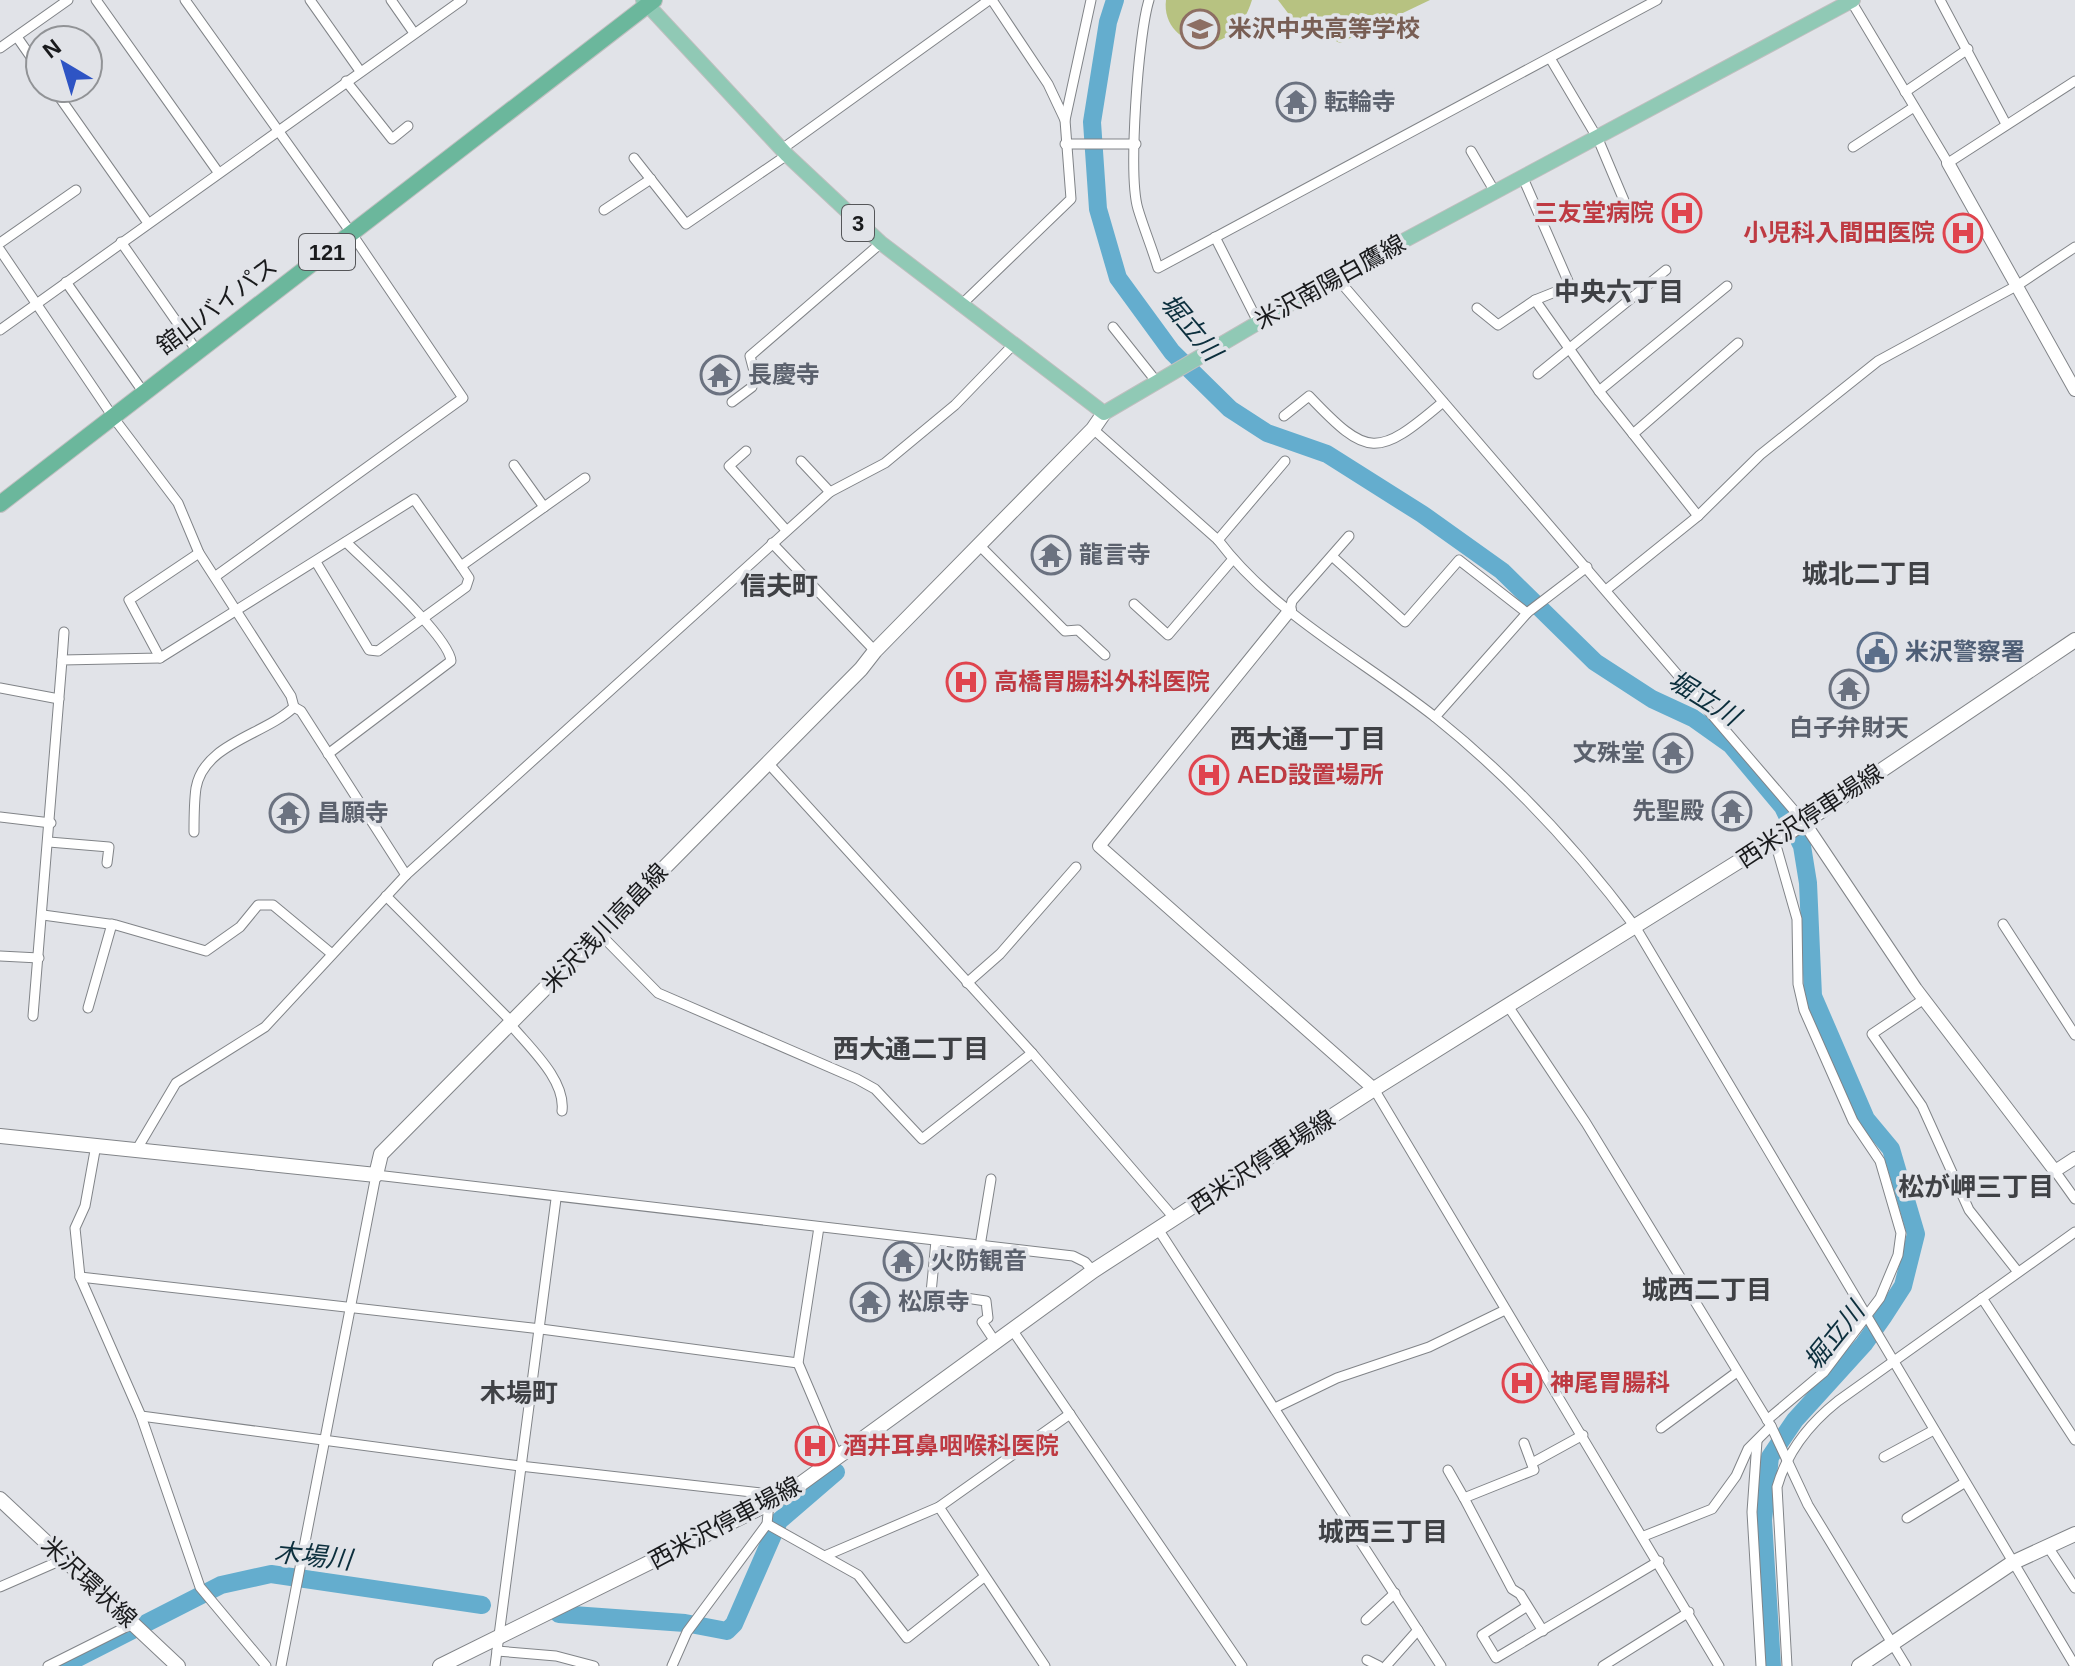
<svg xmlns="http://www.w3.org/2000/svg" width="2075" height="1666" font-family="Helvetica,'Noto Sans JP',sans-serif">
  <rect width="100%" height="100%" fill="#e1e3e8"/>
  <g fill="#b7c281">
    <path d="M1166 0H1252C1231 68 1160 46 1166 0Z"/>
    <polygon points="1278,0 1430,0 1340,43 1294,21"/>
  </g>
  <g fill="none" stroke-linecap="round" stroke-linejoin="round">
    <g stroke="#64adce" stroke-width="18">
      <polyline points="1115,0 1108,22 1092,122 1098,209 1118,278 1172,352 1230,409 1267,433 1327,454 1422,514 1502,571 1595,662 1652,699 1693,718 1731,745 1783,807 1802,846 1808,883 1813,996 1866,1119 1891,1149 1916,1234 1903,1286 1883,1317 1864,1344 1795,1420 1770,1457 1763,1520 1772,1666"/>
      <polyline points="559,1614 685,1623 727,1631 734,1624 779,1521 836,1472"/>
      <polyline points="62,1666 221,1585 271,1574 482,1605"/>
    </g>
    <g stroke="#818488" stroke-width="11">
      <g id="minor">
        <polyline points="96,0 218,172"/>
        <polyline points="185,0 352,234 463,398 216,576"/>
        <polyline points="310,0 360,71"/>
        <polyline points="391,0 414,33"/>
        <polyline points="992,0 1048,84 1065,120"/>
        <path d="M1149 0C1138 35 1128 176 1138 209 1144 229 1152 248 1158 268L1657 0"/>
        <polyline points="1940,0 2006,124"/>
        <polyline points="1851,1 1948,163 2075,81"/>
        <polyline points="17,37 40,70"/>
        <polyline points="0,48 68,0"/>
        <polyline points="1550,58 1598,139 1628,210"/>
        <polyline points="346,81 392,139 408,126"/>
        <polyline points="53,88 148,223"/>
        <polyline points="1905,92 1968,49"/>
        <polyline points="1065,144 1136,144"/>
        <polyline points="1853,147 1914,107"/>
        <polyline points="782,149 989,0"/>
        <polyline points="1471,151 1495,192"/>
        <polyline points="634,158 686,224 787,155"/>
        <polyline points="604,210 651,179"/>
        <polyline points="1215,237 1258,322"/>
        <polyline points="121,242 197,351"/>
        <polyline points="0,243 76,190"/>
        <path d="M0 250 113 417 178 503 199 553 291 696 294 707C265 735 204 743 196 788 194 802 194 818 194 832"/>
        <polyline points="1336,277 1804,822"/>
        <polyline points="66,282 144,393"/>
        <polyline points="1535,300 1599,391 1698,516"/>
        <polyline points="960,306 1071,199 1065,120 1091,0"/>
        <polyline points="1477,308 1498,325 1535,300 1565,288 1568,281 1523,178"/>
        <polyline points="1113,327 1156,381"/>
        <polyline points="0,330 462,0"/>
        <polyline points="1538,374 1666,270"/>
        <polyline points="1599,391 1727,286"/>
        <polyline points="732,402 752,387 755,375 750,356 881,243"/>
        <path d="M1284 416 1309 396C1368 458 1377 458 1443 402"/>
        <path d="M1093 429 1218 540C1274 614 1363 660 1435 717 1511 778 1578 850 1636 928L2075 1666"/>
        <polyline points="1633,434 1738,343"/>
        <polyline points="746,451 729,466 786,530"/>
        <polyline points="801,461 830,492"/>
        <polyline points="514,465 544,507"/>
        <polyline points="1218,540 1285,461"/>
        <polyline points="772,543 875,651"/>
        <polyline points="979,545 1065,631 1078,630 1105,655"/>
        <polyline points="1333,557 1405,622 1459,560 1527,613"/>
        <polyline points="316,562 369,650 378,651 466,587 469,578 461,566 585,478"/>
        <polyline points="1606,590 1698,516 1760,455 1878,361 2018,285 2075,247"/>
        <polyline points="1134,604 1168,635 1233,559"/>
        <polyline points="1290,610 1292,601 1349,536"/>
        <polyline points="160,658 129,600 199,553"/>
        <polyline points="62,660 64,632"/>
        <polyline points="0,688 59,699"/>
        <polyline points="294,707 301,711 406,875"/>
        <polyline points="1435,717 1527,613 1587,567"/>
        <path d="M328 754 451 661C449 636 367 563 346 542"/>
        <polyline points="768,763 1032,1053 1175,1219"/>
        <polyline points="0,817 51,823"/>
        <polyline points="49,842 109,847 107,863"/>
        <polyline points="386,896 513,1023"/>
        <polyline points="43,915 116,925 206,951 240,927 258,905 273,905 332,954"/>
        <polyline points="2003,924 2075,1035"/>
        <polyline points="599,933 658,993 857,1079 875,1089 922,1139 1032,1053"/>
        <polyline points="0,956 39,958"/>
        <polyline points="967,983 1000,954 1076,867"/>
        <polyline points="1924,999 1872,1034 1922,1106 1969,1210 2018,1272"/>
        <polyline points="1508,1006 1586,1123 1771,1426 1808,1505 1906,1666"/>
        <polyline points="88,1008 112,924"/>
        <polyline points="33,1016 62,660 160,658 414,499 461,566"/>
        <path d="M511 1025C529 1047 566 1080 562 1111"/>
        <polyline points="1374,1089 1719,1666"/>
        <polyline points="96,1145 85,1206 75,1228 80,1277 141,1416 200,1587 266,1666"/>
        <polyline points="137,1149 176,1083 265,1027 406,875 830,492 885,463 955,405 1013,345"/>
        <polyline points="2055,1171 2075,1199"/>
        <polyline points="819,1227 798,1363 838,1457"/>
        <polyline points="1158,1229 1441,1666"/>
        <polyline points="936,1241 931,1293 986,1301 988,1318 982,1322 996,1343"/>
        <polyline points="980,1246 991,1179"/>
        <polyline points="80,1277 541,1329 798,1363"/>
        <polyline points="1982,1298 2075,1440"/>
        <polyline points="1013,1331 1242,1666"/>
        <polyline points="1275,1408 1337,1378 1429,1347 1505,1310"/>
        <polyline points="141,1416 520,1466 761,1493 769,1503 767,1524 687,1632 672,1666"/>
        <polyline points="1767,1420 1824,1372 1880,1298 1898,1255 1901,1233 1880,1161 1853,1121 1804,1010 1798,984 1797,919 1775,842"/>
        <polyline points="1661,1428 1737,1372"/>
        <polyline points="1757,1441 1752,1512 1761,1666"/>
        <polyline points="1524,1443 1534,1470 1464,1498 1512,1589 1520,1594 1543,1631"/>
        <polyline points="1884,1457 1932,1431"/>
        <polyline points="1532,1463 1583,1435"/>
        <polyline points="1448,1470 1464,1498"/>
        <polyline points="939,1507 1045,1666"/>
        <polyline points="1907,1518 1964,1483"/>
        <polyline points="767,1524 858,1575 907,1638 984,1577"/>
        <polyline points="1644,1536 1712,1509 1736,1476 1748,1449 1771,1426"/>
        <polyline points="2048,1547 2075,1588"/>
        <polyline points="827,1555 939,1507 1070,1414"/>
        <polyline points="0,1587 64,1559"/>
        <polyline points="1526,1607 1482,1635 1496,1658 1659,1561"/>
        <polyline points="1366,1620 1395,1593"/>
        <polyline points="497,1651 556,1656 594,1666"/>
        <polyline points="1367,1660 1379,1666"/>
        <polyline points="48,1666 132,1624"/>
        <polyline points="281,1666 376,1175 1073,1256 1085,1262 1093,1271"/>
        <polyline points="495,1666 556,1199"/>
        <polyline points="1386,1666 1418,1630"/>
        <polyline points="1603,1666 1689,1612"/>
        <path d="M1787 1666 1777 1487C1787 1452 1809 1424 1838 1401L2075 1232"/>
      </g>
    </g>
    <g stroke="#818488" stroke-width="14">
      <g id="tertiary">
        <polyline points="1948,163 2075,390"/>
        <polyline points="1290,610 1099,846 1374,1089"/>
        <polyline points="1804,822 1916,989 2055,1171 2075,1158"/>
      </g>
    </g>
    <g stroke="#818488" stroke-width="16">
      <g id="secondary">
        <polyline points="0,1136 376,1175 381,1154 861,669 875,651 1093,429 1104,413"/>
        <polyline points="0,1499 178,1666"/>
        <polyline points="440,1666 784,1496 1093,1271 1374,1089 1741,860 1775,842 2075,640"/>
        <polyline points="1859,1666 2012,1563 2075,1534"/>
      </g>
    </g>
    <g stroke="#bfbfbf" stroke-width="16">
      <polyline id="primary" points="643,0 787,155 881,243 1104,413 1336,277 1853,0"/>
    </g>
    <g stroke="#bfbfbf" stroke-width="18">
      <polyline id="trunk" points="0,504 654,0"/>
    </g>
    <use href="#minor" stroke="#fff" stroke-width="9"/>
    <use href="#tertiary" stroke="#fff" stroke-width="12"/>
    <use href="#secondary" stroke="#fff" stroke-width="14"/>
    <use href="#primary" stroke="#90c9b5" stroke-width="14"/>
    <use href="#trunk" stroke="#6bb79c" stroke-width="16"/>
  </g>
  <defs>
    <g id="school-ring" transform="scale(2)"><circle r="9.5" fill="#e1e3e8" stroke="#8d6e63" stroke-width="1.5"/><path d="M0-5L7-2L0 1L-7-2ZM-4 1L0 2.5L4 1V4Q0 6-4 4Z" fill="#8d6e63"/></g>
    <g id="temple-ring" transform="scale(2)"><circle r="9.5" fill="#e1e3e8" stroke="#6b7280" stroke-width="1.5"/><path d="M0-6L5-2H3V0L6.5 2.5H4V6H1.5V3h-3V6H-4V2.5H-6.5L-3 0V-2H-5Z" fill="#6b7280"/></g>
    <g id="hospital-ring" transform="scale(2)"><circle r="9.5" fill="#e1e3e8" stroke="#e0444e" stroke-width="1.5"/><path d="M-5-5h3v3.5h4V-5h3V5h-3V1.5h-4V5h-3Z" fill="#e0444e"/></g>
    <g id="civic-ring" transform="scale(2)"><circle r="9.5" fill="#e1e3e8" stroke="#5c6f8a" stroke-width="1.5"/><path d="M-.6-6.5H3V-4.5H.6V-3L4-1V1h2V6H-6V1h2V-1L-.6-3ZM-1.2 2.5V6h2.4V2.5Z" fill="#5c6f8a"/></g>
  </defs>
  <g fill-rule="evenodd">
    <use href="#school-ring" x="1200" y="29"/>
    <use href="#temple-ring" x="1296" y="102"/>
    <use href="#hospital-ring" x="1682" y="213"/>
    <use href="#hospital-ring" x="1963" y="233"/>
    <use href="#temple-ring" x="720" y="375"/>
    <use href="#temple-ring" x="1051" y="555"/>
    <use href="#civic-ring" x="1877" y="652"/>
    <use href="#hospital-ring" x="966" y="682"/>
    <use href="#temple-ring" x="1849" y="689"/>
    <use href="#temple-ring" x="1673" y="753"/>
    <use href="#hospital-ring" x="1209" y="775"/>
    <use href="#temple-ring" x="1732" y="811"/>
    <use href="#temple-ring" x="289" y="813"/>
    <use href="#temple-ring" x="903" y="1261"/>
    <use href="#temple-ring" x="870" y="1302"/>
    <use href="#hospital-ring" x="1522" y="1383"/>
    <use href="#hospital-ring" x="815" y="1446"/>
  </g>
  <g text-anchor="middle" stroke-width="7" stroke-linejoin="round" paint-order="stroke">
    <g fill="#e1e3e8" stroke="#555659" stroke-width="2">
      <rect x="842" y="205" width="32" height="36" rx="6"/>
      <rect x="299" y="234" width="56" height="36" rx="6"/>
    </g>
    <g font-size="22" font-weight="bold" fill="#191a1c">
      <text x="858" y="231">3</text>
      <text x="327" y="260">121</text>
    </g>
    <g font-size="24" font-weight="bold" fill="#785e54" stroke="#e1e3e8" text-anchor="start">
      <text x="1228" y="37">米沢中央高等学校</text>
    </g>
    <g font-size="24" font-weight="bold" fill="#5b616d" stroke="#e1e3e8" text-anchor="start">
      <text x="1324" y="110">転輪寺</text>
      <text x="748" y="383">長慶寺</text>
      <text x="1079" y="563">龍言寺</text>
      <text x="1849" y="736" text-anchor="middle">白子弁財天</text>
      <text x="1645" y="761" text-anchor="end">文殊堂</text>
      <text x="1704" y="819" text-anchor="end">先聖殿</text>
      <text x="317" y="821">昌願寺</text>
      <text x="931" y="1269">火防観音</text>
      <text x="898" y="1310">松原寺</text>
    </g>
    <g font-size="24" font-weight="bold" fill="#be3a42" stroke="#e1e3e8" text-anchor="start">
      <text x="1654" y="221" text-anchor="end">三友堂病院</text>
      <text x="1935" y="241" text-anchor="end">小児科入間田医院</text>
      <text x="994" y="690">高橋胃腸科外科医院</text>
      <text x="1237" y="783">AED設置場所</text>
      <text x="1550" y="1391">神尾胃腸科</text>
      <text x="843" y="1454">酒井耳鼻咽喉科医院</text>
    </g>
    <g font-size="24" fill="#191a1c" stroke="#e1e3e8">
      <text transform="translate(1330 282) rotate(-29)" y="8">米沢南陽白鷹線</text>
      <text transform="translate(217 306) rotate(-37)" y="8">舘山バイパス</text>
      <text transform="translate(1810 816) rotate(-33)" y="8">西米沢停車場線</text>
      <text transform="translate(605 928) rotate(-46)" y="8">米沢浅川高畠線</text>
      <text transform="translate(1262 1162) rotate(-33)" y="8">西米沢停車場線</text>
      <text transform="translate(725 1523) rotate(-28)" y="8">西米沢停車場線</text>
      <text transform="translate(89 1582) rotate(43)" y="8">米沢環状線</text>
    </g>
    <g font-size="24" font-weight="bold" fill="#4e5e75" stroke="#e1e3e8" text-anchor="start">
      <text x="1905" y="660">米沢警察署</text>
    </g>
    <g font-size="26" font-weight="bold" fill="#3f4145" stroke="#e1e3e8">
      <text x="1619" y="301">中央六丁目</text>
      <text x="1867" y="583">城北二丁目</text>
      <text x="779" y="595">信夫町</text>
      <text x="1308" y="748">西大通一丁目</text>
      <text x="911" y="1058">西大通二丁目</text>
      <text x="1976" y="1196">松が岬三丁目</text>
      <text x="1707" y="1299">城西二丁目</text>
      <text x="519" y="1402">木場町</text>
      <text x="1383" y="1541">城西三丁目</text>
    </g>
    <g font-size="26" font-style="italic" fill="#0c2f3d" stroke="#e1e3e8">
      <text transform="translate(1191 327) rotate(50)" y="9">堀立川</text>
      <text transform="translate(1704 698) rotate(32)" y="9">堀立川</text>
      <text transform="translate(1834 1336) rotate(-51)" y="9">堀立川</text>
      <text transform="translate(313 1556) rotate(6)" y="9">木場川</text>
    </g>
  </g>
  <g transform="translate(64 64) rotate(322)"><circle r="38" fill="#e1e3e8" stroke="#919396" stroke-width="2"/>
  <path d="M0-6L14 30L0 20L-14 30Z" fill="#2e54c4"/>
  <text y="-12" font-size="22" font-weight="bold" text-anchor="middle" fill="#191a1c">N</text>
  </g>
</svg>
